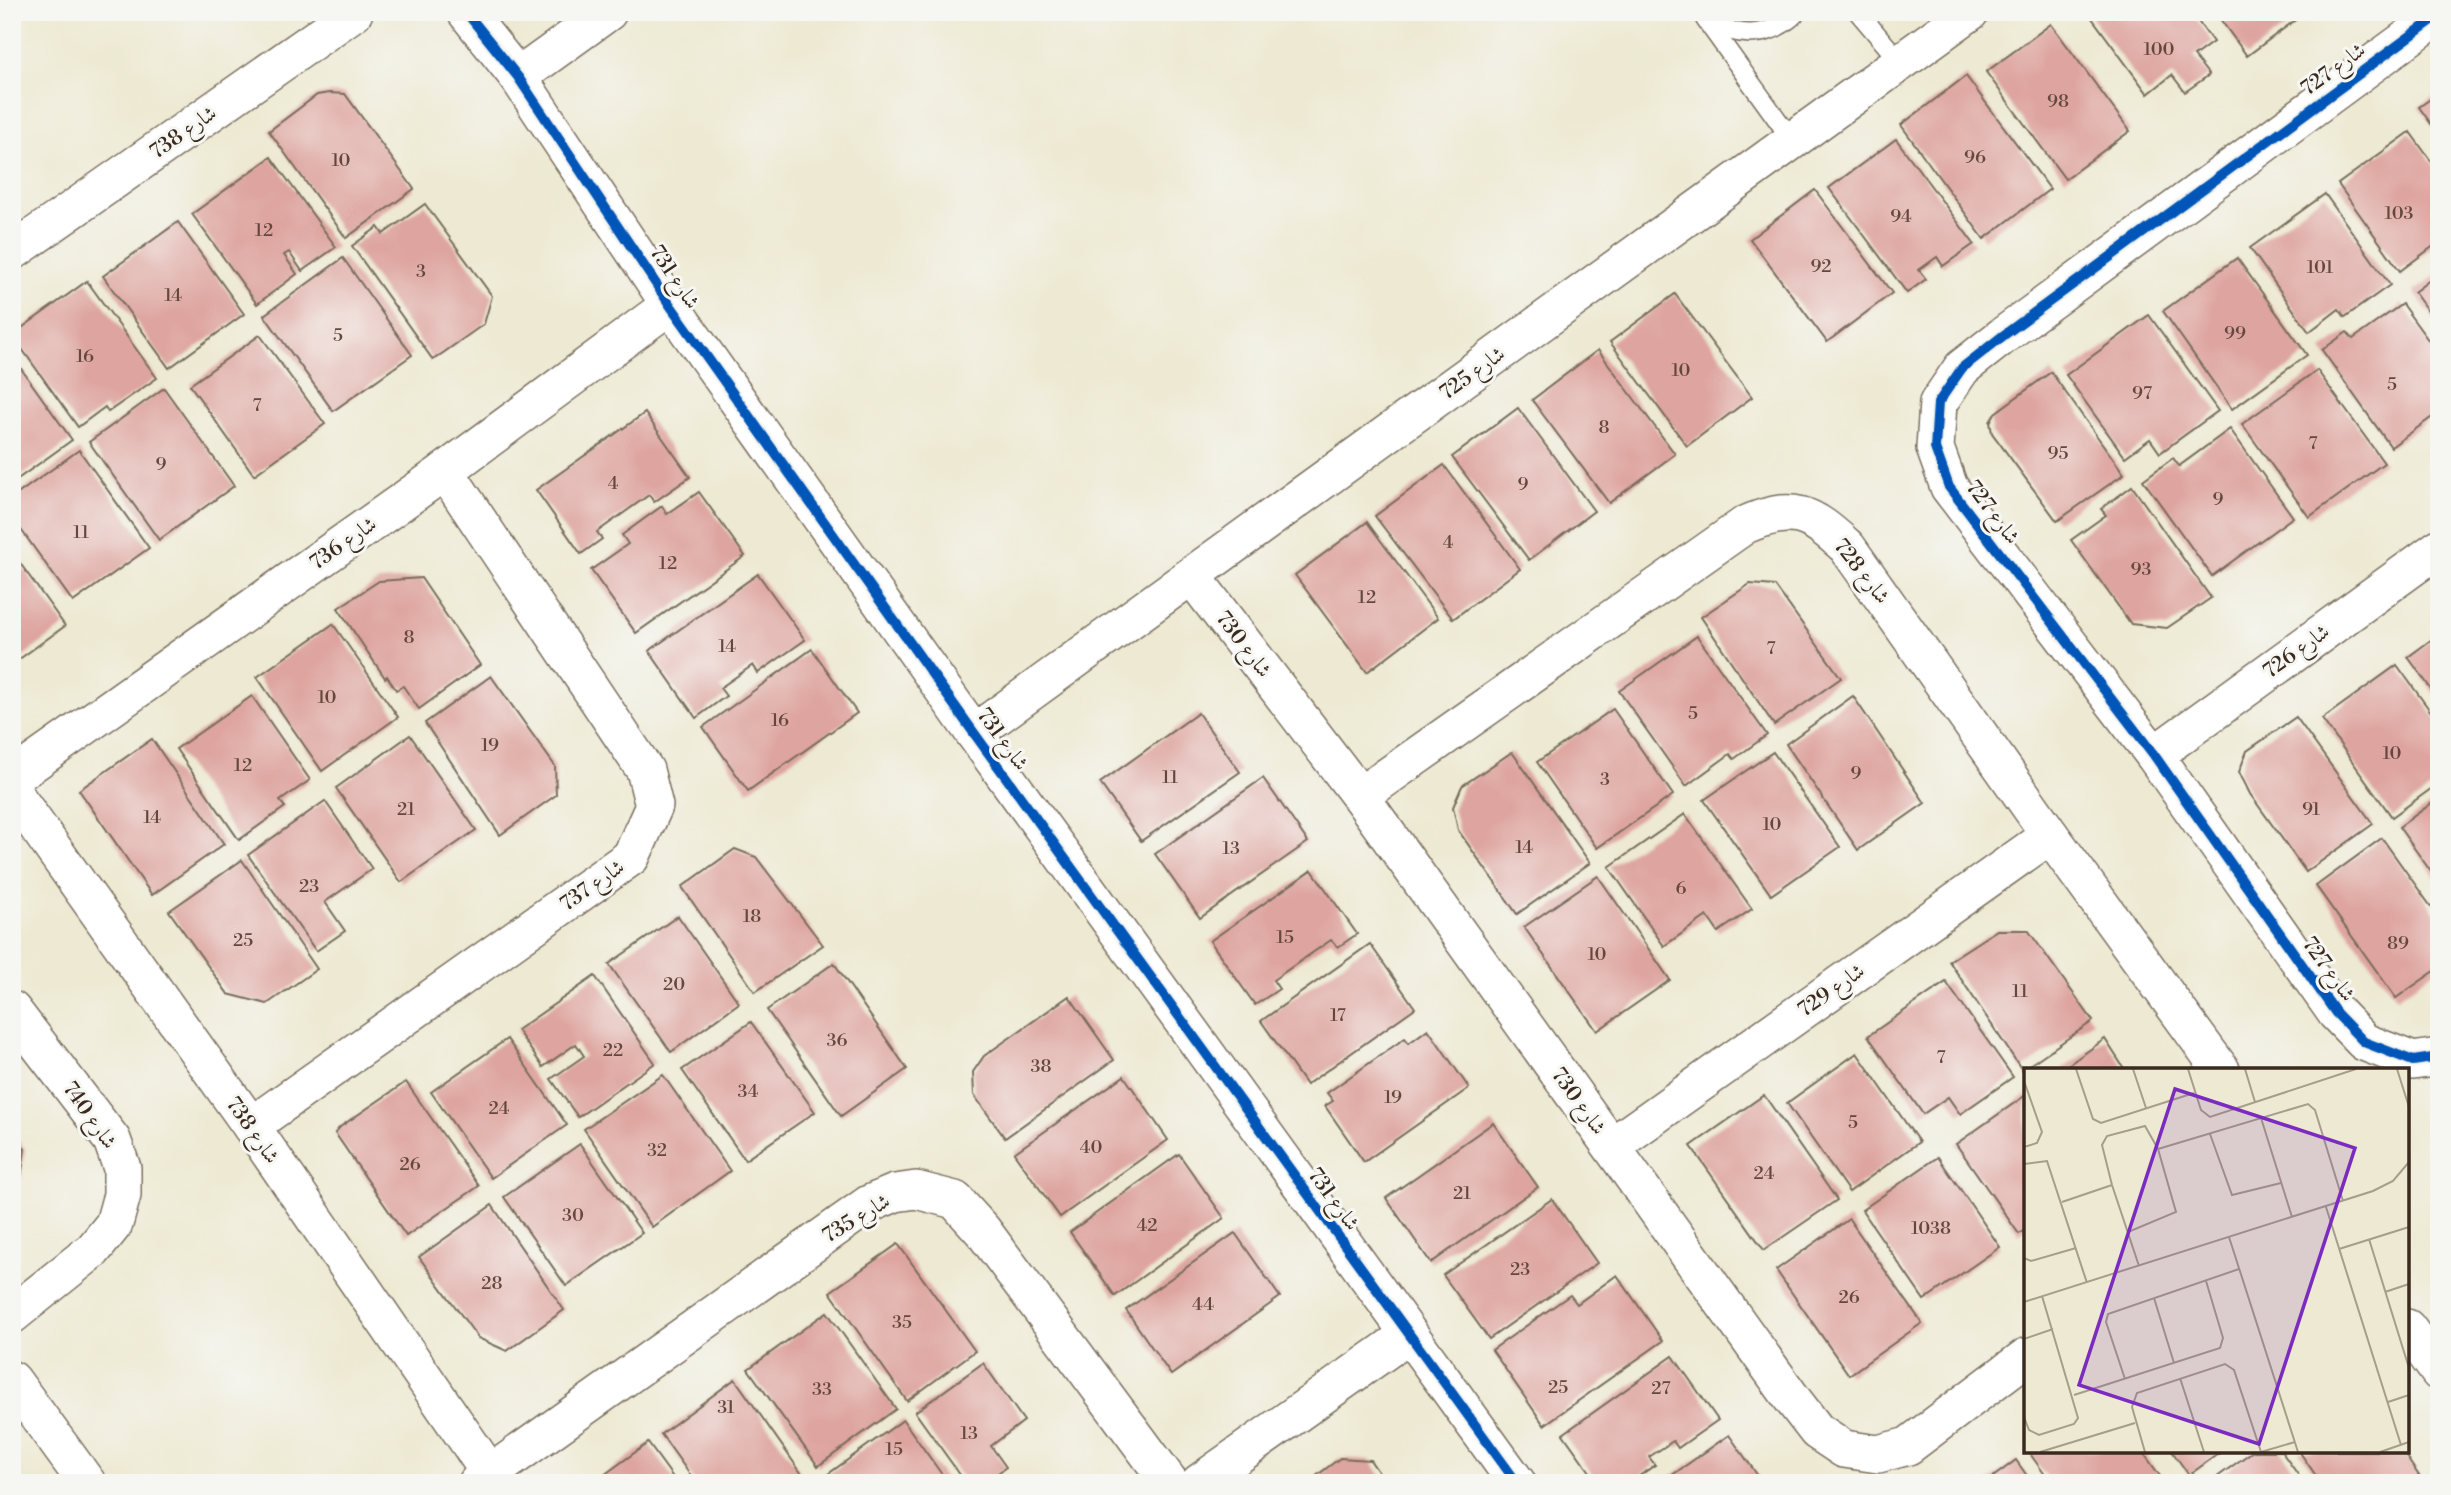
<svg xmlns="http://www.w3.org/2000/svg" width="2451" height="1495" font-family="'Libre Bodoni',Amiri,serif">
  <rect width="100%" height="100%" fill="#f6f6f2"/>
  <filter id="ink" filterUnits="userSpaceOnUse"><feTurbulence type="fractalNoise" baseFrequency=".0143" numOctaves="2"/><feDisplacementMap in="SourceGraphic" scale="14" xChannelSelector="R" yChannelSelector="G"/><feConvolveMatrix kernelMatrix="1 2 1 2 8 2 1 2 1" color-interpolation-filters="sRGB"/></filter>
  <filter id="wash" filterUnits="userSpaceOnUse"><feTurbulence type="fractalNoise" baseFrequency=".00686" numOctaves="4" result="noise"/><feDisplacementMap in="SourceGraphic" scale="28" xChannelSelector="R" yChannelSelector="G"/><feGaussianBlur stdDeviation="1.57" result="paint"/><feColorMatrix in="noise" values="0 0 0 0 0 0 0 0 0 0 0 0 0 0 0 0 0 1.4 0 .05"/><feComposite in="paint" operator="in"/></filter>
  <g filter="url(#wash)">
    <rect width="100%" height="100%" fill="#ede9d2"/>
    <g id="blocks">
      <g fill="#dea49f">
        <polygon points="2101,12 2191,12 2213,42 2194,56 2209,75 2185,92 2172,75 2148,94 2092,18"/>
        <polygon points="2215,12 2306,12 2247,56"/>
        <polygon points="2051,24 2130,131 2065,179 1986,72"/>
        <polygon points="1966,76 2050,189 1984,239 1901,125"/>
        <polygon points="329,93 345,94 414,189 346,238 269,131 317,95"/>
        <polygon points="2439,93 2439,135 2419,107"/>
        <polygon points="2410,132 2439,172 2439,242 2400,271 2338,184"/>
        <polygon points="1896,139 1974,244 1943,266 1937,257 1919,270 1926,279 1907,293 1829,188"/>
        <polygon points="271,157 336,247 302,271 289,252 284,255 297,274 257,304 192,214"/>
        <polygon points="1815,190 1892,293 1827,342 1750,239"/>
        <polygon points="2325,194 2390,285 2345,317 2339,309 2309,332 2250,248"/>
        <polygon points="425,204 492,296 484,324 433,360 352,246 378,227 383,234"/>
        <polygon points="178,222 244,314 169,368 103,276"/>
        <polygon points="343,258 412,355 333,411 264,315"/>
        <polygon points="2237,258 2307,355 2232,409 2163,311"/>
        <polygon points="2439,273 2439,327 2414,292"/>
        <polygon points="87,281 157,378 108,412 105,407 78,427 12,335"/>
        <polygon points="1675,294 1752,397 1687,446 1610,342"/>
        <polygon points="2402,304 2439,355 2439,412 2391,447 2322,350 2347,332 2353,339"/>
        <polygon points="2149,315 2218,411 2160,453 2150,439 2125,457 2066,375"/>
        <polygon points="260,335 325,424 254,475 190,385"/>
        <polygon points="1598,350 1675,454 1609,503 1532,400"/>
        <polygon points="12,356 72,440 12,483"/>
        <polygon points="2317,370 2384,463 2309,517 2242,424"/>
        <polygon points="2051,372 2124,474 2057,521 1992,433 1990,422 1995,413"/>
        <polygon points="164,388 234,486 159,540 89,442"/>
        <polygon points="1518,408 1594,511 1529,560 1452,457"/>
        <polygon points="645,413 690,477 654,502 649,495 597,532 602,539 581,554 536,490"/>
        <polygon points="2230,429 2293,517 2212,576 2143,480 2173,458 2179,466"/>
        <polygon points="79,450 149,548 73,602 12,517 12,498"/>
        <polygon points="1444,465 1520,569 1453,619 1375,516"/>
        <polygon points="2132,486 2211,598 2167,628 2131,624 2071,540 2106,515 2101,509"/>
        <polygon points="699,492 745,556 636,633 591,570 628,544 622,535 662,506 667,514"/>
        <polygon points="1367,522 1438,618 1367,672 1295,575"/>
        <polygon points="12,552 65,626 18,660 12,659"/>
        <polygon points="758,574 805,640 758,673 753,665 720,688 726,696 696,718 649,651"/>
        <polygon points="421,578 480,665 419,709 403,686 396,690 387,676 385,678 338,608 379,581"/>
        <polygon points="1750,584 1775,586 1841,678 1774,725 1701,617"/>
        <polygon points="333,624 398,717 322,771 257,677"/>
        <polygon points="2439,634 2439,700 2408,657"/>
        <polygon points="1697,636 1767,735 1734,759 1730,754 1686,786 1619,691"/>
        <polygon points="812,649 857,713 748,791 703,727"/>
        <polygon points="2397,665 2439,723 2439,783 2392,817 2322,719"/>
        <polygon points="491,676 555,766 556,795 500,835 425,723"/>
        <polygon points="252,696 310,780 280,801 285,807 239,840 176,749"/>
        <polygon points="1853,696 1925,803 1858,850 1786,744"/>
        <polygon points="1613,709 1673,795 1597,848 1537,762"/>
        <polygon points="1198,713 1240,772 1141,841 1100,783"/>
        <polygon points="2296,717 2373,824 2306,872 2250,794 2239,772 2247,751"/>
        <polygon points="410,735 476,830 401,882 336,788"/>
        <polygon points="152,739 224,844 152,895 79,790"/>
        <polygon points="1512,752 1590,863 1517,914 1458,830 1453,807 1462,786"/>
        <polygon points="1773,752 1840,847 1771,895 1704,800"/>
        <polygon points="1263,778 1308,842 1200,918 1155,854"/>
        <polygon points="2439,798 2439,883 2399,827"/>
        <polygon points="325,801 372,869 325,902 345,931 316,951 248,855"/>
        <polygon points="1685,814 1752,909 1718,932 1707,916 1664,946 1609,867"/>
        <polygon points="2382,838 2439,918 2439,968 2396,998 2316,886"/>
        <polygon points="735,849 756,857 823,945 755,992 682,887"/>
        <polygon points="242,860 317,969 267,1004 228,994 169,911"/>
        <polygon points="1312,870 1357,934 1338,947 1331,940 1273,980 1279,989 1255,1005 1210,941"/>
        <polygon points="1598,876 1670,980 1597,1031 1524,927"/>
        <polygon points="678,916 739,1003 671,1052 609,964"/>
        <polygon points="1997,930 2028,930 2093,1021 2022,1070 1949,961"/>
        <polygon points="1370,944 1415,1008 1306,1085 1261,1021"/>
        <polygon points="834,963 907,1069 841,1116 767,1010"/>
        <polygon points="595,976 655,1063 578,1117 551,1079 584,1056 576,1044 543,1067 517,1030"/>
        <polygon points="1946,982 2013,1077 1960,1114 1948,1097 1923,1114 1868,1036"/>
        <polygon points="1069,996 1114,1060 1005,1138 974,1095 973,1072 984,1056"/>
        <polygon points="751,1022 815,1112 745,1160 682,1070"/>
        <polygon points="1428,1029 1469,1088 1364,1162 1325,1106 1333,1101 1327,1093 1405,1038 1409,1043"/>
        <polygon points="507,1039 567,1125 491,1178 431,1092"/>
        <polygon points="2105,1039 2125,1070 2061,1070"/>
        <polygon points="1857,1053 1919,1142 1849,1192 1787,1103"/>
        <polygon points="663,1075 730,1171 652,1227 584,1129"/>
        <polygon points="1124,1076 1168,1140 1060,1217 1014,1153"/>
        <polygon points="406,1082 479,1186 406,1236 335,1133 340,1127"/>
        <polygon points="1764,1095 1837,1200 1764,1250 1691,1146"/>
        <polygon points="2026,1095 2026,1229 2019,1234 1956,1144"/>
        <polygon points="1493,1123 1538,1187 1431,1263 1386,1198"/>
        <polygon points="12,1133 25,1149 21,1177 12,1183"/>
        <polygon points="580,1144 642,1233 566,1286 504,1197"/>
        <polygon points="1179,1154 1224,1218 1115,1296 1070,1232"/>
        <polygon points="1938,1157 2000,1247 1924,1300 1862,1210"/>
        <polygon points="1552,1199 1597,1263 1489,1339 1443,1275"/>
        <polygon points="492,1205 564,1310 507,1351 478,1338 419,1257"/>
        <polygon points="1849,1219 1922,1323 1849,1375 1776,1270"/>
        <polygon points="1235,1233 1280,1297 1171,1375 1126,1310"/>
        <polygon points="898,1244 975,1351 907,1401 830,1292"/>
        <polygon points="1617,1275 1663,1341 1544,1425 1492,1350 1570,1295 1577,1304"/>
        <polygon points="827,1312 896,1409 818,1466 748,1369"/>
        <polygon points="1673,1356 1718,1420 1678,1448 1673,1441 1649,1457 1655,1465 1629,1483 1598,1483 1563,1434"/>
        <polygon points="983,1363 1024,1421 991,1446 1006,1467 984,1483 966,1483 915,1412"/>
        <polygon points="735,1379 804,1477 796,1483 696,1483 661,1434"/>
        <polygon points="903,1420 948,1483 829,1483 824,1477"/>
        <polygon points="1729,1435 1763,1483 1661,1483"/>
        <polygon points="648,1443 677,1483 593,1483"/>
        <polygon points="2028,1451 2142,1451 2165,1483 2051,1483"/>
        <polygon points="2172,1451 2222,1451 2189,1475"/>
        <polygon points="2253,1451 2281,1451 2304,1483 2209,1483"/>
        <polygon points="2299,1451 2402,1451 2424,1483 2321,1483"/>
        <polygon points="1340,1458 1370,1460 1386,1483 1307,1483"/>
        <polygon points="2016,1460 2032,1483 1985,1483"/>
      </g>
    </g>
  </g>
  <g filter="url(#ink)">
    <use href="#blocks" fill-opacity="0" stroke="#796d5d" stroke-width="2"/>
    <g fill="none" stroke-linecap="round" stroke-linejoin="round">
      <g stroke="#796d5d" stroke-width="21">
        <g id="lane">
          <polyline points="1858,12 1901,63"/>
          <polyline points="1705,19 1792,140"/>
          <path d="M1708 20C1738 39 1771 39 1797 12"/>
        </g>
      </g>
      <g stroke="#796d5d" stroke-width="40">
        <g id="street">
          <polyline points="466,12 518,77 670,305 974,733 1517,1483"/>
          <polyline points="2439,15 2004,335 1962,368 1938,403 1935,448 1949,487 2154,755 2336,1013 2364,1042 2413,1061 2439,1057"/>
          <polyline points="518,77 608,12"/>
          <polyline points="12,252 354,12"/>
          <polyline points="1192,576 1360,796 1793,1400 1817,1431 1844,1449 1878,1454 1908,1446 2026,1357"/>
          <polyline points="974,733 1970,12"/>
          <polyline points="2154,755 2439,548"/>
          <polyline points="12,778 445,471 670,305"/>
          <polyline points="12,791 251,1126 489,1472"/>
          <path d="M1360 796 1745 525C1793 504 1810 513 1847 547L2050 835 2221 1070"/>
          <polyline points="12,1010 112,1140 122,1168 122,1195 114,1224 93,1250 12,1315"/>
          <polyline points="251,1126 631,857 654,806 645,770 445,471"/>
          <polyline points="1612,1146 2050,835"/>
          <polyline points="2407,1328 2439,1372"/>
          <polyline points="12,1380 87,1483"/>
          <polyline points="477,1483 869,1204 895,1193 916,1190 955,1200 983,1231 1170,1483"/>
          <polyline points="1199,1483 1408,1335"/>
        </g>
      </g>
      <use href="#lane" stroke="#fff" stroke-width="18"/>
      <use href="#street" stroke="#fff" stroke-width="37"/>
      <g stroke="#f6f6f2" stroke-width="15">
        <g id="cycleway">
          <polyline points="466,12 518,77 670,305 974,733 1517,1483"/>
          <polyline points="2439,15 2004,335 1962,368 1938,403 1935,448 1949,487 2154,755 2336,1013 2364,1042 2413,1061 2439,1057"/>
        </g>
      </g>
      <use href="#cycleway" stroke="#0057b8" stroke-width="10"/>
    </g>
  </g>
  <g text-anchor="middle" stroke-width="6" stroke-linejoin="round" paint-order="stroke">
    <g font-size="18" fill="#64483e">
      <text x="2159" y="55">100</text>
      <text x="2058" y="107">98</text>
      <text x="1975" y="163">96</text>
      <text x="341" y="166">10</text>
      <text x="2399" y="219">103</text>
      <text x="1901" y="222">94</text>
      <text x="264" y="236">12</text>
      <text x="1821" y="272">92</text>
      <text x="2320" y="273">101</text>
      <text x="421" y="277">3</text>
      <text x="173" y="301">14</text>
      <text x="2235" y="339">99</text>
      <text x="338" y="341">5</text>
      <text x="85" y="362">16</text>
      <text x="1681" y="376">10</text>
      <text x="2392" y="390">5</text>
      <text x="2142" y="399">97</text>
      <text x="257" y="411">7</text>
      <text x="1604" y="433">8</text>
      <text x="2313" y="449">7</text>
      <text x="2058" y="459">95</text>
      <text x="161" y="470">9</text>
      <text x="613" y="489">4</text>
      <text x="1523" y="490">9</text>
      <text x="2218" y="505">9</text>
      <text x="81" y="538">11</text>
      <text x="1448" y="548">4</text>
      <text x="668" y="569">12</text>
      <text x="2141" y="575">93</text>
      <text x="1367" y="603">12</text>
      <text x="409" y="643">8</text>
      <text x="727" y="652">14</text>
      <text x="1771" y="654">7</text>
      <text x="327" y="703">10</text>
      <text x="1693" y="719">5</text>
      <text x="780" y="726">16</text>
      <text x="490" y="751">19</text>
      <text x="2392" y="759">10</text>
      <text x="243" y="771">12</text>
      <text x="1856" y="779">9</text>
      <text x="1170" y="783">11</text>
      <text x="1605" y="785">3</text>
      <text x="406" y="815">21</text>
      <text x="2311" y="815">91</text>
      <text x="152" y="823">14</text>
      <text x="1772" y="830">10</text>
      <text x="1524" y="853">14</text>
      <text x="1231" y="854">13</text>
      <text x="309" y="892">23</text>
      <text x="1681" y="894">6</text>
      <text x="752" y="922">18</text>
      <text x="1285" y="943">15</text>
      <text x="243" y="946">25</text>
      <text x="2398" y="949">89</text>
      <text x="1597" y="960">10</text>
      <text x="674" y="990">20</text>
      <text x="2020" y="997">11</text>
      <text x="1338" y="1021">17</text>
      <text x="837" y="1046">36</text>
      <text x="613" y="1056">22</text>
      <text x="1941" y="1063">7</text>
      <text x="1041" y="1072">38</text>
      <text x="748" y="1097">34</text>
      <text x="1393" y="1103">19</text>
      <text x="499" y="1114">24</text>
      <text x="1853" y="1128">5</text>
      <text x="1091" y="1153">40</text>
      <text x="657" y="1156">32</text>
      <text x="410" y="1170">26</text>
      <text x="1764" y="1179">24</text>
      <text x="1462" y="1199">21</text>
      <text x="573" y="1221">30</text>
      <text x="1147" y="1231">42</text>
      <text x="1931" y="1234">1038</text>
      <text x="1520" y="1275">23</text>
      <text x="492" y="1289">28</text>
      <text x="1849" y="1303">26</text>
      <text x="1203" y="1310">44</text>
      <text x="902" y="1328">35</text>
      <text x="1558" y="1393">25</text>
      <text x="1661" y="1394">27</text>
      <text x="822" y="1395">33</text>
      <text x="726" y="1413">31</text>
      <text x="969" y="1439">13</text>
      <text x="894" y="1455">15</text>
    </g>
    <g font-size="21" fill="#3b2a1e" stroke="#f6f6f2">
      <text transform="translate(2333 69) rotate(-36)" y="7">شارع 727</text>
      <text transform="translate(183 132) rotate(-35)" y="7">شارع 738</text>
      <text transform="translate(675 277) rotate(56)" y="7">شارع 731</text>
      <text transform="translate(1472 373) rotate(-36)" y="7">شارع 725</text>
      <text transform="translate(1993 512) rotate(53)" y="7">شارع 727</text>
      <text transform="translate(343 543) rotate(-35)" y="7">شارع 736</text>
      <text transform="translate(1862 571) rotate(52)" y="7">شارع 728</text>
      <text transform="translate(1244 644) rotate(53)" y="7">شارع 730</text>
      <text transform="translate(2296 651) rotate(-36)" y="7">شارع 726</text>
      <text transform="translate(1003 739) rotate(54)" y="7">شارع 731</text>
      <text transform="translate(592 885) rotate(-35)" y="7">شارع 737</text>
      <text transform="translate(2329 969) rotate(54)" y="7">شارع 727</text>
      <text transform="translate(1831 990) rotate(-35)" y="7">شارع 729</text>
      <text transform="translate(1579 1101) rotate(54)" y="7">شارع 730</text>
      <text transform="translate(90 1115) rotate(55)" y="7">شارع 740</text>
      <text transform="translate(253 1130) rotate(55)" y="7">شارع 738</text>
      <text transform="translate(1334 1199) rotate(54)" y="7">شارع 731</text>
      <text transform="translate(856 1218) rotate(-31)" y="7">شارع 735</text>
    </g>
  </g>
  <g transform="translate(2024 1068)">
    <rect width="385" height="385" fill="#ede9d2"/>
    <path fill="none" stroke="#a69d8a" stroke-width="2" d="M52 1 69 51 77 55 170 25M109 1 122 40M164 1 177 42 186 49 332 1M221 1 231 34M373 1 385 39M0 13 18 64 13 75 0 79M237 50 268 149M186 66 208 127 257 115M134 81 284 36 291 42 319 133M0 96 23 93 63 215M38 134 88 117M302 139 377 377M104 164 152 144 134 81 121 58 83 68 78 77 88 117 115 198M205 169 274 384M345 171 385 300M315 181 385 159M0 190 7 193 52 180M361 224 385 216M130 230 150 295M0 234 349 123 369 113 385 94M0 271 29 261M156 310 180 384M101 311 82 254 84 246 215 201M50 327 196 280 199 270 182 213M364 334 385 327M0 349 5 362 15 367 50 356 54 350 18 228M16 384 111 355M121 384 108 339 113 325 201 296 210 302 237 384M237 384 271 374M356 384 385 374"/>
    <path fill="#7b2cbf" fill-opacity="0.15" stroke="#7b2cbf" stroke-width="3.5" d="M151 21 331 80 235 376 55 317Z"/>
    <rect width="385" height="385" fill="none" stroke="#3b2a1e" stroke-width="3.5"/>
  </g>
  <rect width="2451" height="1495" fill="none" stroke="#f6f6f2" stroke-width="42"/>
</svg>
